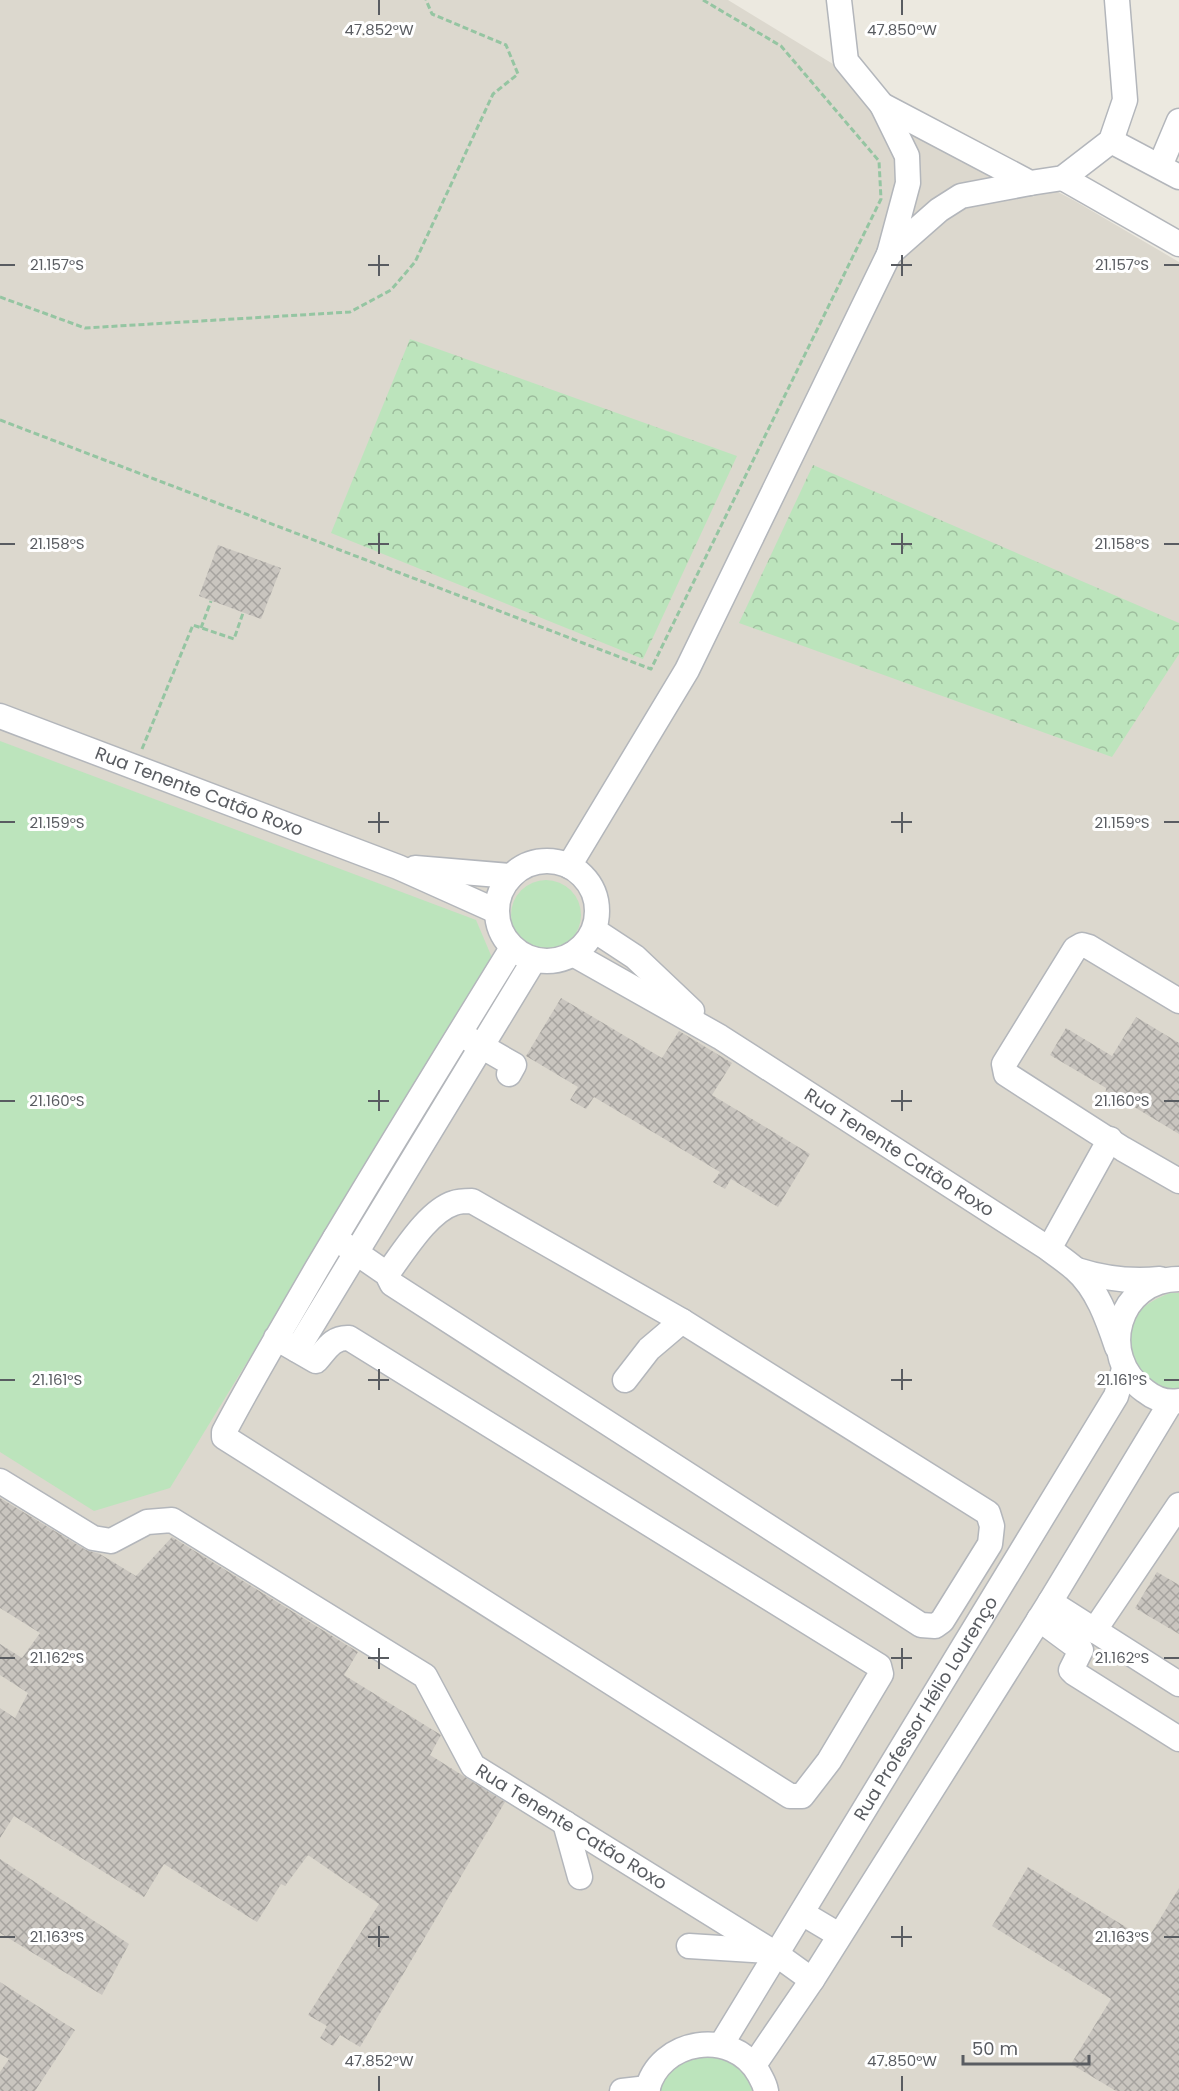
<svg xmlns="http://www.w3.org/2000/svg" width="1179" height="2091" font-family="Poppins,sans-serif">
  <defs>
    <pattern id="forest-crowns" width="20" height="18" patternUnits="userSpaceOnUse" patternTransform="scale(1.5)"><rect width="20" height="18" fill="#bce4bc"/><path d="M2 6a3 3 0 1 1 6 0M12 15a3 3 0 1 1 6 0" fill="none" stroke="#9cbc9c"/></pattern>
    <pattern id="building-cross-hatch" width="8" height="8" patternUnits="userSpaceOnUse" patternTransform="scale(1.5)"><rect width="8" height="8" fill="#c9c5bf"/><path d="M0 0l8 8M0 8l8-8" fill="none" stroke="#a6a39f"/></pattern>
  </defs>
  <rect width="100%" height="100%" fill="#ece9e0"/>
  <polygon fill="#dcd8ce" points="0,0 728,0 943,131 1075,201 1179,262 1179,2091 0,2091"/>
  <g fill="#bce4bc">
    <polygon points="0,741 476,920 493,960 170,1488 94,1511 0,1452"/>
    <circle cx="546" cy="915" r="35"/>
    <path d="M1170 1293H1179V1392C1170 1390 1160 1389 1152 1385 1127 1373 1122 1332 1139 1312 1148 1302 1158 1298 1170 1293Z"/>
    <path d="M709 2054C734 2063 744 2065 756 2091H659C666 2064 685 2061 709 2054Z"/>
  </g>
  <g fill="url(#forest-crowns)">
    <polygon points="410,339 737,456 643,659 331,533"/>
    <polygon points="813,465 1179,623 1179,654 1112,757 739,623"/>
  </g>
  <g fill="url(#building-cross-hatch)">
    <polygon points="218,545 281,568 261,619 199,596"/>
    <polygon points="561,998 662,1058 679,1031 732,1063 712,1095 810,1154 778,1207 731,1179 725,1189 713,1182 720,1172 594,1097 586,1109 570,1100 578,1087 526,1056"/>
    <polygon points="1136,1017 1179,1043 1179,1134 1126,1102 1118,1106 1105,1100 1106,1088 1050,1055 1066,1028 1112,1056"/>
    <polygon points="0,1498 86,1550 100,1554 136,1576 172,1537 358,1652 344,1675 441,1735 430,1755 505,1802 360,2047 340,2035 333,2046 320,2038 327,2026 308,2015 379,1904 308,1855 285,1886 281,1884 257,1922 164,1864 144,1897 14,1816 0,1838 0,1708 15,1718 28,1693 0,1675 0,1644 22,1658 40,1633 0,1608"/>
    <polygon points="1157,1572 1179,1585 1179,1634 1135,1608"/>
    <polygon points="0,1859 129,1944 102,1995 0,1933"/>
    <polygon points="1028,1867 1147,1940 1179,1888 1179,2091 1116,2091 1071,2064 1111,1999 992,1926"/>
    <polygon points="0,1982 75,2030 35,2091 0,2091 0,2072 9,2059 0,2054"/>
  </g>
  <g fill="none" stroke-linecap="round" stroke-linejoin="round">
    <g stroke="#b3b6bb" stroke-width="27">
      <g id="minor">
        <polyline points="839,0 846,61 882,105 1030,183 1063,178 1111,141 1125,100 1117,0"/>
        <polyline points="882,105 907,156 908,183 889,254 939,210 961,196 1030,183"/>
        <polyline points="1111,141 1179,177"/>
        <polyline points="1160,166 1179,121"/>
        <polyline points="1063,178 1179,244"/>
        <path id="s1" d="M0 716 398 867 496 911"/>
        <circle cx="547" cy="911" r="50"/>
        <polyline points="569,866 687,670 889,254"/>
        <polyline points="415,868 511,876"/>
        <polyline points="594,930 635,957 692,1011"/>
        <path id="s2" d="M573 954 720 1037 1049 1249C1058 1256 1067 1262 1075 1269 1097 1288 1108 1320 1117 1347"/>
        <polyline points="1179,1001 1089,947 1082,945 1075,949 1004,1064 1006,1074 1123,1149 1179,1181"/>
        <polyline points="469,1039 514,1065 509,1074"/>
        <path d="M335 1238 387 1274 392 1284 921 1625 935 1626 942 1621 990 1544 992 1526 988 1513 682 1321 472 1201C466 1201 459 1201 454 1203 428 1211 403 1253 387 1274"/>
        <polyline points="1049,1249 1110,1139"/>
        <path d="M1077 1270C1105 1279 1131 1282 1160 1279"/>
        <path d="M1179 1279C1118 1279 1096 1356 1145 1391 1155 1399 1167 1403 1179 1401"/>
        <path d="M276 1338 316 1361C326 1350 332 1337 349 1338L879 1666 881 1674 829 1761 802 1796H790L224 1437V1432C253 1377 285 1324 316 1270 380 1162 446 1055 512 948"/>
        <polyline points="297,1350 534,960"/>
        <polyline points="625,1380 649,1349 682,1321"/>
        <path id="s3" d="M0 1481 93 1538 111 1541 147 1522 172 1520 425 1676 473 1766 776 1954 812 1980"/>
        <polyline points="1050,1602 1179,1684"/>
        <polyline points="1039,1619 1081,1650 1071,1670 1074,1673 1179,1739"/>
        <polyline points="1094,1631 1179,1505"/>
        <polyline points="565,1823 580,1877"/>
        <polyline points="802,1913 839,1935"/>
        <polyline points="689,1946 769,1951"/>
        <path id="s4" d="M721 2045 1116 1396 1124 1369"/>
        <polyline points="754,2065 812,1980 1050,1602 1171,1402"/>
        <polyline points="622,2091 648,2088"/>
        <path d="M647 2091C658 2039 733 2027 759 2074 762 2080 765 2084 766 2091"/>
      </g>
    </g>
    <g stroke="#95c5a2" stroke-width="3" stroke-dasharray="6 3" stroke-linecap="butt">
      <polyline points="0,297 85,328 350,312 391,290 415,262 493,94 518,74 506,45 432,14 426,0"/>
      <polyline points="0,420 651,669 881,199 879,161 781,46 703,0"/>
      <polyline points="201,628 211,601"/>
      <polyline points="142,749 193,625 234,639 243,613"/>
    </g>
    <use href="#minor" stroke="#fff" stroke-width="24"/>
  </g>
  <path fill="none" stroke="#595c61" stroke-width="2" d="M379 0V15M902 0V15M379 255V276M902 255V276M0 265H15M368 265H389M891 265H912M1164 265H1179M379 533V554M902 533V554M0 544H15M368 544H389M891 544H912M1164 544H1179M379 812V833M902 812V833M0 822H15M368 822H389M891 822H912M1164 822H1179M379 1090V1111M902 1090V1111M0 1101H15M368 1101H389M891 1101H912M1164 1101H1179M379 1369V1390M902 1369V1390M0 1380H15M368 1380H389M891 1380H912M1164 1380H1179M379 1648V1669M902 1648V1669M0 1658H15M368 1658H389M891 1658H912M1164 1658H1179M379 1926V1947M902 1926V1947M0 1937H15M368 1937H389M891 1937H912M1164 1937H1179M379 2076V2091M902 2076V2091"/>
  <g text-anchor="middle" stroke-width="6" stroke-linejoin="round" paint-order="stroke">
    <g font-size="18" fill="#595c61" stroke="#fff">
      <text dy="6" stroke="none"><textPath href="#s1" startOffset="213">Rua Tenente Catão Roxo</textPath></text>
      <text dy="6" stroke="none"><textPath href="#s2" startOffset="382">Rua Tenente Catão Roxo</textPath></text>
      <text dy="6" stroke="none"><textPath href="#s4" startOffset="394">Rua Professor Hélio Lourenço</textPath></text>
      <text dy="6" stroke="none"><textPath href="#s3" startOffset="708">Rua Tenente Catão Roxo</textPath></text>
    </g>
  </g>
  <g font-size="15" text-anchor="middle" fill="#595c61" stroke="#fff" stroke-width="6" stroke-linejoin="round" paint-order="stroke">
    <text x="379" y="35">47.852°W</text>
    <text x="902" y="35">47.850°W</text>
    <text x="57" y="270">21.157°S</text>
    <text x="1122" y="270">21.157°S</text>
    <text x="57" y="549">21.158°S</text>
    <text x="1122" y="549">21.158°S</text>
    <text x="57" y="828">21.159°S</text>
    <text x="1122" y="828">21.159°S</text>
    <text x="57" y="1106">21.160°S</text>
    <text x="1122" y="1106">21.160°S</text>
    <text x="57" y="1385">21.161°S</text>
    <text x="1122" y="1385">21.161°S</text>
    <text x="57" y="1663">21.162°S</text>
    <text x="1122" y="1663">21.162°S</text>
    <text x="57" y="1942">21.163°S</text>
    <text x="1122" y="1942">21.163°S</text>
    <text x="379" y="2066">47.852°W</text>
    <text x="902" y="2066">47.850°W</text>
  </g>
  <path d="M963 2055v9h126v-9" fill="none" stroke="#595c61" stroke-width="3"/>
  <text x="972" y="2055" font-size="18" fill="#595c61" stroke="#ffffff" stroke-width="4.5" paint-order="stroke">50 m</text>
</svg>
